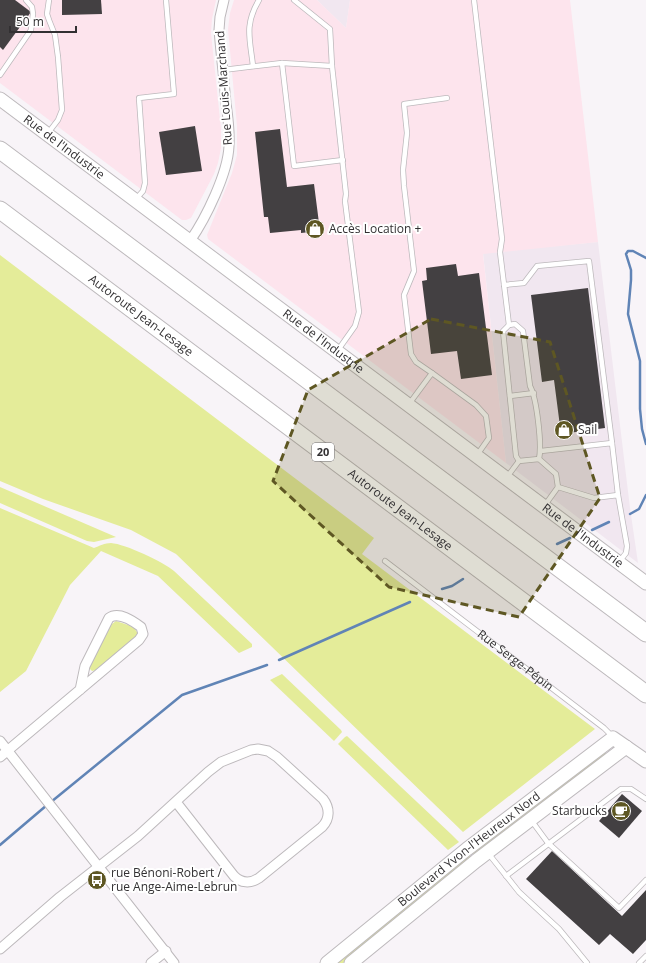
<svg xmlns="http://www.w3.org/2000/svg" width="646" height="963" font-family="'Open Sans',sans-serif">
  <rect width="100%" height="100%" fill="#f8f4f8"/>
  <g fill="#f1e7f0">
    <polygon points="317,0 350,0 346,28"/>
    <polygon points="598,242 630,508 638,563 506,463 483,253"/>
  </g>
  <g fill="#fde4ed">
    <polygon points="0,0 216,0 212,19 211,33 221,129 221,148 218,163 214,174 191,218 186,220 182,220 0,83"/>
    <polygon points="234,0 317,0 346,28 350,0 570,0 598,242 483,254 506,463 208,239 207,235 232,173 237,155 237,126 228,29 230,13"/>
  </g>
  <g fill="#e4ec99">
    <polygon points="0,255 374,538 362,554 595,729 463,832 176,554 131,530 43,499 0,481"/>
    <polygon points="0,487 116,537 94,542 87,541 0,503"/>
    <path d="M0 508 94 548C99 546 105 543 111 543 125 544 164 562 174 571L252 644V647L239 653 158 576 101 551 70 585 26 671 0 692Z"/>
    <polygon points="116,621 128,625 134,628 137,632 137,635 96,670 92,671 90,669 90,665 112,624"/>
    <polygon points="282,674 341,730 342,732 334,741 270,680"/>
    <polygon points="347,736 452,835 459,842 448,850 338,744 345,737"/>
    <polygon points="604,751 607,755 475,856 472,852"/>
    <polygon points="469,855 472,858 343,963 335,963"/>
  </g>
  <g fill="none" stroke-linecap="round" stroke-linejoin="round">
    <g stroke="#6084b6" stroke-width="2.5">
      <polyline points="646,258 633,251 628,251 626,254 631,270 631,280 628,314 640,361 640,409 642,429 646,444"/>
      <polyline points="630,514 639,509 646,495"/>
      <polyline points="592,530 609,522"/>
      <polyline points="557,544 570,538"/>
      <polyline points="442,589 452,586 463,579"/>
      <polyline points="279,660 410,602"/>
      <polyline points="51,802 182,695 267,665"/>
      <polyline points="0,845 47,805"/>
    </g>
  </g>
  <g fill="#434042">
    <polygon points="0,0 15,0 31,12 3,50 0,47"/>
    <polygon points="62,0 101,0 102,14 62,15"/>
    <polygon points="195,126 202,171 166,175 159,132"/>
    <polygon points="280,129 287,187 314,184 320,231 301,233 301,230 270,233 268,217 264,217 255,132"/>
    <polygon points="456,264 458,276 479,273 492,375 461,379 457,351 431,354 422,281 427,280 426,268"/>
    <polygon points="588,288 605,428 561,434 554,380 542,382 531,295"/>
    <polygon points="622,794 642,811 619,838 599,821"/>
    <polygon points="552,851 622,916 646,890 646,940 633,954 610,934 599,945 526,879"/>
  </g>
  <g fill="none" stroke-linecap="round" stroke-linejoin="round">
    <g stroke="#bdb9bc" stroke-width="6">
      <g id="lane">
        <polyline points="294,0 330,29 332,66"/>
        <polyline points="474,0 502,239 500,252 509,325"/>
        <polyline points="282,63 294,166 343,160"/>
        <path d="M253 66C250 39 244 25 259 0"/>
        <polyline points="223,70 282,63 332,66 346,194 345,201 359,312 355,326 338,350"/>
        <polyline points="0,75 31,30 33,14 32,7 26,0"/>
        <polyline points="48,133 58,120 62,110 58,57 55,35 49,20 47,14 49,0"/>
        <polyline points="136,199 143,191 145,183 139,98 174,94 166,0"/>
        <polyline points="504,285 524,283 537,266 589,261 612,443"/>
        <polyline points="432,373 416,362 411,354 404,295 414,271 404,186 403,170 407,133 404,104 447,98"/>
        <polyline points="510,396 534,393"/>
        <polyline points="409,404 432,373 476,405 486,416 489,438 477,455"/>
        <polyline points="541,451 612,443 618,495"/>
        <path d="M519 461 516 456 503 331 509 325 515 324 523 331 530 386C537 399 542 445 539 459"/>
        <polyline points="507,477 519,461 539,459 556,474 558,487 545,505"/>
        <polyline points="558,487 594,498 618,495 627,546 626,553 619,562"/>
        <path id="s1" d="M385 561 604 728 613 737"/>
        <polyline points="531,820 548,843 619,908 646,880"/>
        <polyline points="488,853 519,892 559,929 587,963"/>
        <polyline points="506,876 621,789 631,789 646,799"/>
        <polyline points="639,963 646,956"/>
      </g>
    </g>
    <g stroke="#bdb9bc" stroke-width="11">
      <g id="street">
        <path d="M190 241C206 218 228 173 229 146 230 131 228 117 226 103 224 79 221 54 219 30L220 17 224 0"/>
        <polyline points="0,741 174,963"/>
        <path d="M0 757 139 640 143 634 141 627C133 621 119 611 109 618L85 666 80 690"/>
        <path d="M0 949 60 897 138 836 208 772 221 762 251 750 258 749 268 751 277 757 323 799C330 808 330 819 322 827L259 878C250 884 241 883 234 876L176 802"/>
        <polyline points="151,963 166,951"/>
      </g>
    </g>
    <g stroke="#bdb9bc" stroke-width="15">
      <g id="secondary">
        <path id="s2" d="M0 99 646 583"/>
        <path id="s3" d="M327 963 467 849 613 738 646 761"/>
        <polyline points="351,963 476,861 626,747"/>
      </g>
    </g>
    <g stroke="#bdb9bc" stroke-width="19">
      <g id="highway">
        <polyline points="0,150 646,633"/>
        <path id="s4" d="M0 210 646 694"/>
      </g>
    </g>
    <use href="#lane" stroke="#fff" stroke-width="4.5"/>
    <use href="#street" stroke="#fff" stroke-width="9"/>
    <use href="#secondary" stroke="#fff" stroke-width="13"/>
    <use href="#highway" stroke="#fff" stroke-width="17"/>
  </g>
  <path fill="#5e5723" fill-opacity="0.2" stroke="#5e5723" stroke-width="3" stroke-dasharray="8 5" stroke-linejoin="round" d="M431 319 550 342 600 498 519 617 389 587 273 481 308 390Z"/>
  <defs>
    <g id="shop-disc" transform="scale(1)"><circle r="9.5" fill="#5e5723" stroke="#fff"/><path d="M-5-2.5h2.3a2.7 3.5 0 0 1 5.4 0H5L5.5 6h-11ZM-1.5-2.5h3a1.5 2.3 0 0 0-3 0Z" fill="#fff"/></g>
    <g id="cafe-disc" transform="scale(1)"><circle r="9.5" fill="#5e5723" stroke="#fff"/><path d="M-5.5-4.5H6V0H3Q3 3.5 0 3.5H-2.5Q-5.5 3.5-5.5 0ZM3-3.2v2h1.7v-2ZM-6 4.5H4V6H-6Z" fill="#fff"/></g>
    <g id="bus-disc" transform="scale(1)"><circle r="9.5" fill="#5e5723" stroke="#fff"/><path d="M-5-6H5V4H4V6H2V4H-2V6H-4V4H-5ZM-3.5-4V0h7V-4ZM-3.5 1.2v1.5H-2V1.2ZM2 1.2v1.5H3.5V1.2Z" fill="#fff"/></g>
  </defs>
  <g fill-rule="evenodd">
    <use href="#shop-disc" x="315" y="229"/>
    <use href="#shop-disc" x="564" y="430"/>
    <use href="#cafe-disc" x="621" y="811"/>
    <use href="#bus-disc" x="97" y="880"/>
  </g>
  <g text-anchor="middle" stroke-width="4" stroke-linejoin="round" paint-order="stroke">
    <rect fill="#fff" stroke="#706e70" stroke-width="1" x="312" y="443" width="22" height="18" rx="3"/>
    <g font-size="11" font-weight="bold" fill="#323032">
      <text x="323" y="456">20</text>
    </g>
    <g font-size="12" fill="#323032" stroke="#fff">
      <text transform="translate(224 88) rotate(-94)" y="4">Rue Louis-Marchand</text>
      <text dy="4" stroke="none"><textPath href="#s2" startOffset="80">Rue de l'Industrie</textPath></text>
      <text dy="4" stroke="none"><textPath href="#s4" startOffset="176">Autoroute Jean-Lesage</textPath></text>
      <text dy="4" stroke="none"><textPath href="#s2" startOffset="404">Rue de l'Industrie</textPath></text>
      <text dy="4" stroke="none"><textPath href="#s4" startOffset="500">Autoroute Jean-Lesage</textPath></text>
      <text dy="4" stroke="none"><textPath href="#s2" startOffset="728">Rue de l'Industrie</textPath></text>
      <text dy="4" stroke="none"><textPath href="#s1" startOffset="164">Rue Serge-Pépin</textPath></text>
      <text dy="4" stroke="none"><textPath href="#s3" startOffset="182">Boulevard Yvon-l'Heureux Nord</textPath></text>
    </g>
    <g font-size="12" fill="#323032" stroke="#fff" text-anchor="start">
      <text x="329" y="233">Accès Location +</text>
      <text x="578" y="434">Sail</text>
      <text x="607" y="815" text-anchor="end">Starbucks</text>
      <text x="111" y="877">rue Bénoni-Robert /<tspan x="111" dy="14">rue Ange-Aime-Lebrun</tspan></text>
    </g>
  </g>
  <path d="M10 26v6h66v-6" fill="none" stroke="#323032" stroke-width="2"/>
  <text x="16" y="26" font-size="12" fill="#323032" stroke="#ffffff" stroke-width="3" paint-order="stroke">50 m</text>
</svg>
